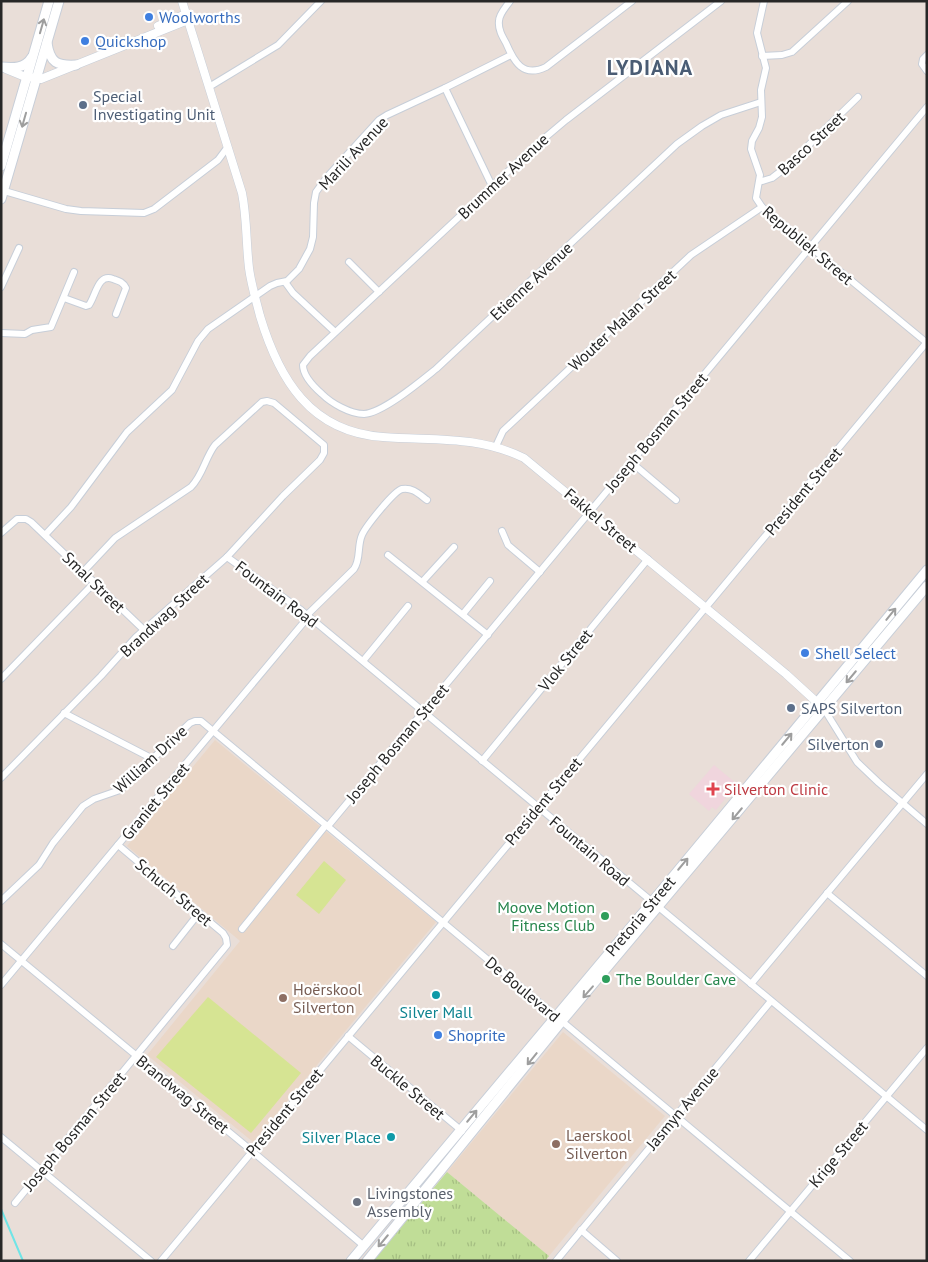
<svg xmlns="http://www.w3.org/2000/svg" width="928" height="1262" font-family="'PT Sans',sans-serif">
  <defs>
    <pattern id="grass-tufts" width="24" height="20" patternUnits="userSpaceOnUse" patternTransform="scale(1.25)"><rect width="24" height="20" fill="#c0dd97"/><path d="M3 7l-1-3M5 7V3M7 7l1-3M15 17l-1-3M17 17v-4M19 17l1-3" fill="none" stroke="#a5be82"/></pattern>
  </defs>
  <rect width="100%" height="100%" fill="#e9ded8"/>
  <g fill="#ead7c8">
    <polygon points="215,740 436,922 253,1142 147,1055 240,941 127,846"/>
    <polygon points="563,1032 665,1116 549,1256 447,1172"/>
  </g>
  <polygon fill="#f0d5dd" points="714,765 737,784 716,810 712,807 709,811 689,794"/>
  <polygon fill="url(#grass-tufts)" points="447,1172 549,1256 545,1261 373,1261"/>
  <g fill="#d6e493">
    <polygon points="324,861 346,880 319,914 296,895"/>
    <polygon points="208,997 301,1073 251,1133 156,1057"/>
  </g>
  <g fill="none" stroke-linecap="round" stroke-linejoin="round">
    <polyline stroke="#70e4e6" stroke-width="2" points="1,1209 23,1261"/>
    <g stroke="#c7ced8" stroke-width="8">
      <g id="minor">
        <path d="M510 1C506 7 499 14 499 21 498 29 502 36 506 43 514 62 523 78 546 67L632 1"/>
        <path d="M721 1 566 120 534 147 310 356 303 365C303 376 314 387 322 394 331 403 350 414 364 414 383 413 421 381 436 369L677 144 702 126 721 115 761 102"/>
        <polyline points="764,1 757,33 766,68 761,90 762,117 759,128 752,141 751,149 760,175 756,198 762,207 927,343"/>
        <polyline points="927,55 923,59 922,64 927,71"/>
        <polyline points="762,56 782,55 792,52 848,1"/>
        <polyline points="209,87 278,45 321,1"/>
        <polyline points="445,88 492,186"/>
        <polyline points="759,182 772,178 785,168 858,97"/>
        <polyline points="1,190 66,209 81,211 144,213 154,209 218,160 227,148"/>
        <polyline points="349,262 379,292"/>
        <polyline points="285,282 293,293 335,332"/>
        <polyline points="1,287 19,248"/>
        <path d="M64 298 86 306 89 305C96 295 98 273 113 279 119 281 123 282 126 288L116 314"/>
        <polyline points="1,333 25,334 32,330 51,327 74,272"/>
        <polyline points="496,446 503,431 691,255 762,207"/>
        <polyline points="631,462 676,500"/>
        <polyline points="502,531 508,545 540,572"/>
        <polyline points="1,533 17,519 26,519 31,522 144,630"/>
        <polyline points="45,535 71,507 127,432 172,390 198,341 208,329 270,286 277,283 287,281 299,269 310,249 313,237 314,203 316,192 327,177 379,120 387,115 445,88 511,55"/>
        <polyline points="388,555 488,635"/>
        <polyline points="227,557 301,610 927,1130"/>
        <polyline points="423,581 454,547"/>
        <polyline points="463,614 490,581"/>
        <path d="M307 615 354 569C361 559 357 546 362 535 366 526 394 491 402 489 412 487 419 494 427 500"/>
        <polyline points="363,661 408,606"/>
        <polyline points="1,679 94,583"/>
        <polyline points="824,709 857,762 879,783 927,824"/>
        <polyline points="64,713 153,759"/>
        <polyline points="482,761 648,559"/>
        <path d="M1 778 101 676 136 637 227 557 283 496 320 460 324 453V445L274 403 267 401 262 402 215 445C205 458 203 475 191 487L115 538 83 572"/>
        <polyline points="328,826 927,107"/>
        <polyline points="827,893 927,976"/>
        <polyline points="1,901 39,865 53,843 83,806 94,799 120,790 190,723 195,721 201,721 850,1261"/>
        <polyline points="242,929 326,825"/>
        <polyline points="1,944 252,1151 364,1246"/>
        <polyline points="173,946 199,913"/>
        <polyline points="751,984 927,774"/>
        <polyline points="1,985 309,616"/>
        <polyline points="348,1036 462,1131"/>
        <polyline points="1,1137 151,1261"/>
        <polyline points="15,1203 227,945 226,938 223,933 118,845"/>
        <polyline points="581,1230 617,1261"/>
        <polyline points="161,1261 927,342"/>
        <polyline points="556,1261 771,1001"/>
        <polyline points="749,1261 927,1048"/>
      </g>
    </g>
    <g stroke="#c7ced8" stroke-width="9">
      <g id="tertiary">
        <path d="M182 1 242 193C247 218 246 243 249 268 251 284 256 300 260 316 279 379 310 432 383 437 434 441 476 435 524 458L786 674 821 706"/>
        <polyline points="158,26 186,14"/>
        <polyline points="6,69 23,76 41,79 188,20"/>
      </g>
    </g>
    <g stroke="#c7ced8" stroke-width="11">
      <g id="secondary">
        <path d="M47 43C50 63 57 66 76 65"/>
        <path d="M1 67C13 68 25 69 32 57"/>
        <polyline points="1,166 49,1"/>
        <polyline points="1,199 59,1"/>
        <polyline points="351,1261 652,902 927,570"/>
        <polyline points="367,1261 562,1021 927,586"/>
      </g>
    </g>
    <use href="#minor" stroke="#fff" stroke-width="6"/>
    <use href="#tertiary" stroke="#fff" stroke-width="8"/>
    <use href="#secondary" stroke="#fff" stroke-width="9"/>
  </g>
  <defs><path id="oneway-shaft" d="M-6 0H5M1.5-3L5.5 0L1.5 3" fill="none" stroke-width="1.6" stroke-linecap="round" stroke-linejoin="round" transform="scale(1.25)"/></defs>
  <g stroke="#9e9e9e">
    <use href="#oneway-shaft" transform="translate(42 26) rotate(-74)"/>
    <use href="#oneway-shaft" transform="translate(24 120) rotate(106)"/>
    <use href="#oneway-shaft" transform="translate(891 614) rotate(-51)"/>
    <use href="#oneway-shaft" transform="translate(851 677) rotate(130)"/>
    <use href="#oneway-shaft" transform="translate(787 739) rotate(-50)"/>
    <use href="#oneway-shaft" transform="translate(737 814) rotate(130)"/>
    <use href="#oneway-shaft" transform="translate(683 864) rotate(-50)"/>
    <use href="#oneway-shaft" transform="translate(588 992) rotate(131)"/>
    <use href="#oneway-shaft" transform="translate(532 1059) rotate(129)"/>
    <use href="#oneway-shaft" transform="translate(472 1116) rotate(-50)"/>
    <use href="#oneway-shaft" transform="translate(383 1241) rotate(130)"/>
  </g>
  <g fill="#3f7fe0" stroke="#fff" stroke-width="2">
    <circle cx="149" cy="17" r="5"/>
    <circle cx="85" cy="41" r="5"/>
    <circle cx="805" cy="653" r="5"/>
    <circle cx="438" cy="1035" r="5"/>
  </g>
  <g fill="#5c6f8a" stroke="#fff" stroke-width="2">
    <circle cx="83" cy="105" r="5"/>
    <circle cx="791" cy="708" r="5"/>
    <circle cx="879" cy="744" r="5"/>
  </g>
  <path fill="#e0444e" stroke="#fff" stroke-width="2" d="M710.5 781.5h5v5h5v5h-5v5h-5v-5h-5v-5h5z"/>
  <g fill="#2e9e5b" stroke="#fff" stroke-width="2">
    <circle cx="605" cy="916" r="5"/>
    <circle cx="606" cy="979" r="5"/>
  </g>
  <g fill="#0f9aa8" stroke="#fff" stroke-width="2">
    <circle cx="436" cy="995" r="5"/>
    <circle cx="391" cy="1137" r="5"/>
  </g>
  <g fill="#8d6e63" stroke="#fff" stroke-width="2">
    <circle cx="283" cy="998" r="5"/>
    <circle cx="556" cy="1144" r="5"/>
  </g>
  <circle fill="#6b7280" stroke="#fff" stroke-width="2" cx="357" cy="1202" r="5"/>
  <g text-anchor="middle" stroke-width="4.5" stroke-linejoin="round" paint-order="stroke">
    <g font-size="16" fill="#366cbe" stroke="#fff" text-anchor="start">
      <text x="159" y="23">Woolworths</text>
      <text x="95" y="47">Quickshop</text>
      <text x="815" y="659">Shell Select</text>
      <text x="448" y="1041">Shoprite</text>
    </g>
    <g font-size="16" fill="#4e5e75" stroke="#fff" text-anchor="start">
      <text x="93" y="102">Special<tspan x="93" dy="18">Investigating Unit</tspan></text>
      <text x="801" y="714">SAPS Silverton</text>
      <text x="869" y="750" text-anchor="end">Silverton</text>
    </g>
    <g font-size="16" fill="#272727" stroke="#fff">
      <text transform="translate(811 143) rotate(-43)" y="6">Basco Street</text>
      <text transform="translate(353 153) rotate(-47)" y="6">Marili Avenue</text>
      <text transform="translate(503 176) rotate(-43)" y="6">Brummer Avenue</text>
      <text transform="translate(808 245) rotate(40)" y="6">Republiek Street</text>
      <text transform="translate(531 281) rotate(-43)" y="6">Etienne Avenue</text>
      <text transform="translate(622 320) rotate(-43)" y="6">Wouter Malan Street</text>
      <text transform="translate(656 432) rotate(-50)" y="6">Joseph Bosman Street</text>
      <text transform="translate(803 491) rotate(-50)" y="6">President Street</text>
      <text transform="translate(601 520) rotate(40)" y="6">Fakkel Street</text>
      <text transform="translate(94 582) rotate(44)" y="6">Smal Street</text>
      <text transform="translate(277 594) rotate(37)" y="6">Fountain Road</text>
      <text transform="translate(164 615) rotate(-43)" y="6">Brandwag Street</text>
      <text transform="translate(565 660) rotate(-51)" y="6">Vlok Street</text>
      <text transform="translate(397 743) rotate(-50)" y="6">Joseph Bosman Street</text>
      <text transform="translate(150 759) rotate(-42)" y="6">William Drive</text>
      <text transform="translate(155 801) rotate(-50)" y="6">Graniet Street</text>
      <text transform="translate(543 801) rotate(-50)" y="6">President Street</text>
      <text transform="translate(590 851) rotate(40)" y="6">Fountain Road</text>
      <text transform="translate(174 892) rotate(40)" y="6">Schuch Street</text>
      <text transform="translate(640 916) rotate(-50)" y="6">Pretoria Street</text>
      <text transform="translate(523 989) rotate(40)" y="6">De Boulevard</text>
      <text transform="translate(408 1087) rotate(40)" y="6">Buckle Street</text>
      <text transform="translate(183 1094) rotate(39)" y="6">Brandwag Street</text>
      <text transform="translate(682 1108) rotate(-50)" y="6">Jasmyn Avenue</text>
      <text transform="translate(284 1112) rotate(-50)" y="6">President Street</text>
      <text transform="translate(74 1131) rotate(-50)" y="6">Joseph Bosman Street</text>
      <text transform="translate(838 1154) rotate(-50)" y="6">Krige Street</text>
    </g>
    <g font-size="16" fill="#be3a42" stroke="#fff" text-anchor="start">
      <text x="724" y="795">Silverton Clinic</text>
    </g>
    <g font-size="16" fill="#27864d" stroke="#fff" text-anchor="end">
      <text x="595" y="913">Moove Motion<tspan x="595" dy="18">Fitness Club</tspan></text>
      <text x="616" y="985" text-anchor="start">The Boulder Cave</text>
    </g>
    <g font-size="16" fill="#785e54" stroke="#fff" text-anchor="start">
      <text x="293" y="995">Hoërskool<tspan x="293" dy="18">Silverton</tspan></text>
      <text x="566" y="1141">Laerskool<tspan x="566" dy="18">Silverton</tspan></text>
    </g>
    <g font-size="16" fill="#0d838f" stroke="#fff">
      <text x="436" y="1018">Silver Mall</text>
      <text x="381" y="1143" text-anchor="end">Silver Place</text>
    </g>
    <g font-size="16" fill="#5b616d" stroke="#fff" text-anchor="start">
      <text x="367" y="1199">Livingstones<tspan x="367" dy="18">Assembly</tspan></text>
    </g>
    <g font-size="21" font-weight="bold" letter-spacing="1" fill="#4a5c74" stroke="#fff">
      <text x="650" y="75">LYDIANA</text>
    </g>
  </g>
  <rect width="928" height="1262" fill="none" stroke="#272727" stroke-width="5"/>
</svg>
